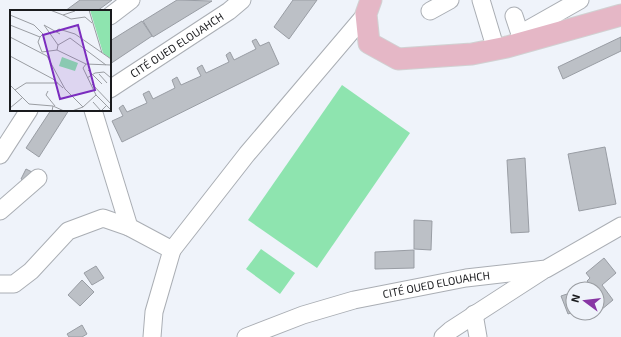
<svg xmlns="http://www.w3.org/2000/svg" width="621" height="337" font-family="'Exo 2',sans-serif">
  <rect width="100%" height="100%" fill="#eff3fa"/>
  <g fill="#8ee4af">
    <polygon points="342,85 410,133 317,268 248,220"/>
    <polygon points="261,249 295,273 280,294 246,269"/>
  </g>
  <g fill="#bcc0c6" stroke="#999da4">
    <polygon points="80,0 112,0 97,11 65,11"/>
    <polygon points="177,0 212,1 153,37 143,21"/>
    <polygon points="293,0 317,0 289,39 274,27"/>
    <polygon points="142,21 152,36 110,64 110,41"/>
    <polygon points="621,37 621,51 563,79 558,67"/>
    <polygon points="256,39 260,46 269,42 279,64 122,142 112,121 123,116 119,108 123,105 127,112 147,103 143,94 149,91 153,99 175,88 172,80 177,77 181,85 201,76 197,68 202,65 206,73 229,62 226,55 230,52 234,60 256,49 252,41"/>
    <polygon points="51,110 69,110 39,157 26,148"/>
    <polygon points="605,147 616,204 579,211 568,154"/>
    <polygon points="525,158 529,232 511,233 507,160"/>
    <polygon points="26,169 36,174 31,184 21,179"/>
    <polygon points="414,220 432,221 431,250 414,249"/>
    <polygon points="414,250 414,268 375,269 375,252"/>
    <polygon points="604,258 616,273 602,285 613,300 601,310 597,304 597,289 593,289 587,281 590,278 586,273"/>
    <polygon points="96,266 104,278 92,285 84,273"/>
    <polygon points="82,280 94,292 80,306 68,295"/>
    <polygon points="573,292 573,312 568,314 561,296"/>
    <polygon points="82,325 87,334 82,337 69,337 67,334"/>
  </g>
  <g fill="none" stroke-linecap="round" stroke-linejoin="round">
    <g stroke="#aaaeb4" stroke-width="19">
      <g id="minor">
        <polyline points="481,0 496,50"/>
        <polyline points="430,11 450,0"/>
        <polyline points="110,16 131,0"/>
        <polyline points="514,16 520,34"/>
        <polyline points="519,43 520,34 580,0"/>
        <path id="s1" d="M110 89 229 11 242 0"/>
        <polyline points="93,110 129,227 172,250 154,312 152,337"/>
        <polyline points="0,155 29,110"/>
        <polyline points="0,211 38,178"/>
        <polyline points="172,250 247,154 366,14"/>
        <polyline points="0,284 14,284 31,271 68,231 103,218 129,227"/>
        <polyline points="474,314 478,337"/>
        <path id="s2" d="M246 337 303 315 354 300 466 278 546 269 621 226"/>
        <polyline points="443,337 451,330 542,271"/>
      </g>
    </g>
    <g stroke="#d1d1d2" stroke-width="23">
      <polyline id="major" points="371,0 366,14 369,43 398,59 472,54 507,47 621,15"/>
    </g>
    <use href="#minor" stroke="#fff" stroke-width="17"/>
    <use href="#major" stroke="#e5b7c6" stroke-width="21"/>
  </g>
  <g text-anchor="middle" stroke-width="4" stroke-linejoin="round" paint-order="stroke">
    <g font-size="11" fill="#1a1b1e" stroke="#eff3fa">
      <text dy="4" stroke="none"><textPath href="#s1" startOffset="80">CITÉ OUED ELOUAHCH</textPath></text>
      <text dy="4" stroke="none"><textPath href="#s2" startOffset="198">CITÉ OUED ELOUAHCH</textPath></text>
    </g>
  </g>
  <g transform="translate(10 10)">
    <rect width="101" height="101" fill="#eff3fa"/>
    <path d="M80 0H101V49L93 43ZM52 47 68 53 65 61 49 56Z" fill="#8ee4af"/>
    <path fill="none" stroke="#9a9da2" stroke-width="1" d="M40 0 53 5 65 1M79 0 92 43M0 5 24 15 33 24 30 27M53 5 61 9 75 7 82 13M0 15 30 27 28 32 32 42 47 40 48 35 60 28 96 55M46 21 49 19 65 24 101 49M0 27 37 46 55 79 73 97M48 35 34 15 50 24M47 40 76 54M0 46 43 69 53 78M101 55 76 54 73 58 86 85 101 100M78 60 92 74M89 64 97 73M77 68 85 63 94 62 101 68M82 74 101 94M0 75 19 94 43 96M5 80 16 73H48M38 81 36 85 45 96M83 92 91 101 96 96M0 98 12 88M42 101 43 96 54 101M62 101 73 97 86 85"/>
    <path fill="#7b2cbf" fill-opacity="0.15" stroke="#7b2cbf" stroke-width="2" d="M68 15 85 80 50 89 33 25Z"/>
    <rect width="101" height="101" fill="none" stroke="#1a1b1e" stroke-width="2"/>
  </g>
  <g transform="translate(585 301) rotate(285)"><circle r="19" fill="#eff3fa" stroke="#9a9da2"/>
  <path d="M0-3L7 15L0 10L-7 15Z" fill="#8836a4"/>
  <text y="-6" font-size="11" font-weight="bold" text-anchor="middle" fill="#1a1b1e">N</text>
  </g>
</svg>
